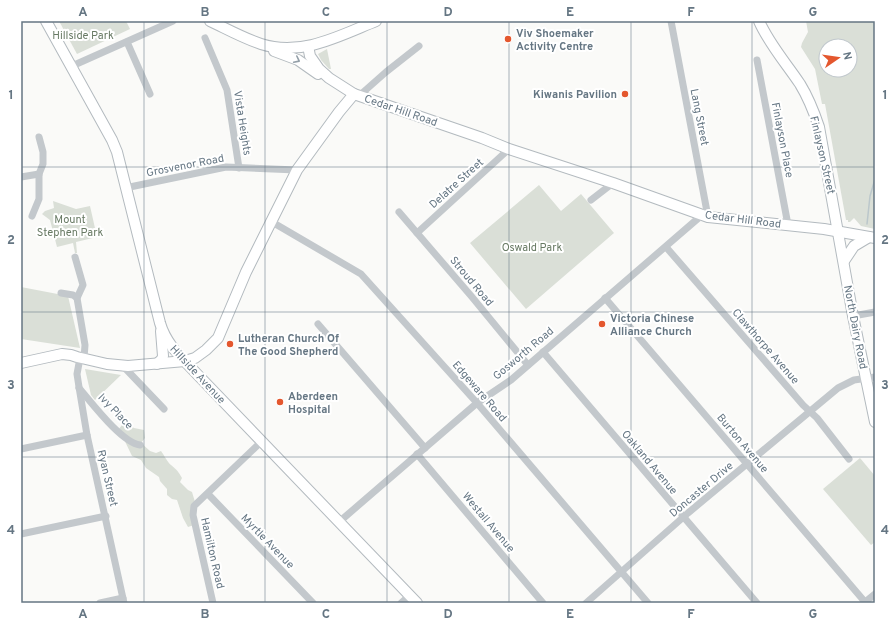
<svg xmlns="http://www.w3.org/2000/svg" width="896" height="624" font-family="Overpass,sans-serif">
  <rect width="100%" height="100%" fill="#fafaf8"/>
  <g fill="#dadfd7" fill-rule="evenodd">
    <polygon points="59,21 126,21 130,29 77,54"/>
    <path d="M806 21H875V229L861 226 854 218 850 222H848V220H846L825 104H822L815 69 801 47 802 43 808 32ZM826 46H850V70H826Z"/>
    <polygon points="327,49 331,69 329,69 321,60 318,54"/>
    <polygon points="539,185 561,211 581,194 614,233 526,309 470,243"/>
    <polygon points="53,201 76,209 90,206 97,237 76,242 77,253 75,253 73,243 57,247 50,220 42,214 45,211 54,208"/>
    <polygon points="21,287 68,296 80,348 21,339"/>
    <polygon points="85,369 121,375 95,400 91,395"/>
    <path d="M124 422 134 428 144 430 145 438 141 443 150 451 156 453 161 451C164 455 168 463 171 465 177 470 178 471 182 478L180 482 188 490 192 492 195 502 194 525 188 527 183 518 177 500 172 499 167 495V489L160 481 159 477 146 468 141 460 132 456 119 429Z"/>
    <polygon points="860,458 875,476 875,542 871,545 823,489"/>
  </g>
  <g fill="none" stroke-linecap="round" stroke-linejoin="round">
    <polyline stroke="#bbc7cb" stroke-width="1.5" points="867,224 870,196 875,179"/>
    <g stroke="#b3babf" stroke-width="12">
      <g id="secondary">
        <path d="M46 21 112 140 117 152 160 323C166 344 181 357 195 372L417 603"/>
        <path d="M210 21C227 29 243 38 261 44 301 57 339 36 376 21"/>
        <path d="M759 21C769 44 786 63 800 84 808 97 814 112 819 127L853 316 875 422"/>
        <polyline points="308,46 310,56 319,69 329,78 354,94 482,138 509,149 613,183 708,217 824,229 875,238"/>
        <polyline points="274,51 298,60 318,74"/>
        <polyline points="844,261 854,246 869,237"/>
        <polyline points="21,363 62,354 71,355 77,357 107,364 128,366 185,361 195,358 206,350 218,338 246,272 297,170 339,112 354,94"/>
        <polyline points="157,364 162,359 163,356 161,331"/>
      </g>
    </g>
    <g stroke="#c3c8cc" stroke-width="7">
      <polyline points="671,21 708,217"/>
      <polyline points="205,38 227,90 239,168"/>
      <polyline points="127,42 150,94"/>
      <polyline points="757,60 788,225"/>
      <polyline points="72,66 173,21"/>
      <polyline points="360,95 386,72 419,46"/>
      <polyline points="21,177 39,174"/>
      <polyline points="125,188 226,167 297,170"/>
      <polyline points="591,200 613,183"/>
      <polyline points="399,212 472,297 528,365"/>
      <polyline points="32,216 39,199 39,174 43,164 43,152 39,137"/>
      <polyline points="272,222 361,274 477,403 648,603"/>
      <polyline points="417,233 509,149"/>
      <polyline points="666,247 803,405 817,418 849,459"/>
      <polyline points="61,293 73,295 77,298 83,285 75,257"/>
      <polyline points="77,298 85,345 84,358"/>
      <polyline points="605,298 865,602"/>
      <polyline points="853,316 875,312"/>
      <polyline points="318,324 425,448"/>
      <polyline points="543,352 757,603"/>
      <polyline points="80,358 77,374 79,387 87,435 124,603"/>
      <polyline points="123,366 164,409"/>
      <path d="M79 388C92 403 121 442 140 445"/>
      <polyline points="21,449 87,435"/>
      <polyline points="417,454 543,603"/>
      <polyline points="208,494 313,603"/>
      <polyline points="339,522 477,403 511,380 702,215"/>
      <polyline points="21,534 106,516"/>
      <polyline points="100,603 123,598"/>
      <polyline points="213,603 193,515 194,506 262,441"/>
      <polyline points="401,603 410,595"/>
      <polyline points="586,603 688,513 838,388 854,380 875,377"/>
      <polyline points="864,603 875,594"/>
    </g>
    <use href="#secondary" stroke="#fff" stroke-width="10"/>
  </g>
  <defs><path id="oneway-chevron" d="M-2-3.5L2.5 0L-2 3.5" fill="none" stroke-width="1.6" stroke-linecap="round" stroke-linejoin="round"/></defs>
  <use stroke="#939fa8" href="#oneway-chevron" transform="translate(297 60) rotate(27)"/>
  <path fill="none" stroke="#657683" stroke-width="1" stroke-opacity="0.55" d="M144 21V603M265 21V603M387 21V603M509 21V603M631 21V603M752 21V603M21 167H875M21 312H875M21 457H875"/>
  <g fill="#e4572e" stroke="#fff" stroke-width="1.5">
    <circle cx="508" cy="39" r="4"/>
    <circle cx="625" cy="94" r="4"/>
    <circle cx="602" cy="324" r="4"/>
    <circle cx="230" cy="344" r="4"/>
    <circle cx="280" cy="402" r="4"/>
  </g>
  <g text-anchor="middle" stroke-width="4" stroke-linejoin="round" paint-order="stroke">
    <g font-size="11" font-weight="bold" fill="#657683" stroke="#fff" text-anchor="start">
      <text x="516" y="37">Viv Shoemaker<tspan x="516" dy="13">Activity Centre</tspan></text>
      <text x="617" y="98" text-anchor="end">Kiwanis Pavilion</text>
      <text x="610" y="322">Victoria Chinese<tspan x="610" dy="13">Alliance Church</tspan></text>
      <text x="238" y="342">Lutheran Church Of<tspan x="238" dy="13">The Good Shepherd</tspan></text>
      <text x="288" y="400">Aberdeen<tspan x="288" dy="13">Hospital</tspan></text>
    </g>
    <g font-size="11" fill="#687a64" stroke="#fff">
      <text x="83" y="39">Hillside Park</text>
      <text x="70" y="223">Mount<tspan x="70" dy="13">Stephen Park</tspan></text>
      <text x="532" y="251">Oswald Park</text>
    </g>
    <g font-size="11" fill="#657683" stroke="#fff">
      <text transform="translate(401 110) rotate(19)" y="4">Cedar Hill Road</text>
      <text transform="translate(700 117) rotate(79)" y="4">Lang Street</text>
      <text transform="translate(243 123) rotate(81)" y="4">Vista Heights</text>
      <text transform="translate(783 140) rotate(79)" y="4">Finlayson Place</text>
      <text transform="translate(823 155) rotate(77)" y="4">Finlayson Street</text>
      <text transform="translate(185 165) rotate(-11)" y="4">Grosvenor Road</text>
      <text transform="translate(456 183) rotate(-42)" y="4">Delatre Street</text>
      <text transform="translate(743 219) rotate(7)" y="4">Cedar Hill Road</text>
      <text transform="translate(472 281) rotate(50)" y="4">Stroud Road</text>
      <text transform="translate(856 327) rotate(79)" y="4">North Dairy Road</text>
      <text transform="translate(766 346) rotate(49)" y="4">Clawthorpe Avenue</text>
      <text transform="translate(523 353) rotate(-40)" y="4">Gosworth Road</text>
      <text transform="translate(198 374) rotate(47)" y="4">Hillside Avenue</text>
      <text transform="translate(480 391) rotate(49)" y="4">Edgeware Road</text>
      <text transform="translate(116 411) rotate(46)" y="4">Ivy Place</text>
      <text transform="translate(743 443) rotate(50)" y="4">Burton Avenue</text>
      <text transform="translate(650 462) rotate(50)" y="4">Oakland Avenue</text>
      <text transform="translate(108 478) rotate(77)" y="4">Ryan Street</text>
      <text transform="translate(701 489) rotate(-40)" y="4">Doncaster Drive</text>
      <text transform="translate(489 522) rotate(50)" y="4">Westall Avenue</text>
      <text transform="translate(268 541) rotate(46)" y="4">Myrtle Avenue</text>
      <text transform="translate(213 553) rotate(77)" y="4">Hamilton Road</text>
    </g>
  </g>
  <rect width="896" height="624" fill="none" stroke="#ffffff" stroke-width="44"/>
  <g transform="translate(838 58) rotate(77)"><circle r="19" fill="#ffffff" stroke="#c1c8cd"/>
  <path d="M0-3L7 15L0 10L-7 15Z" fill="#e4572e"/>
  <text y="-6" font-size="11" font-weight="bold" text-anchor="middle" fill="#657683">N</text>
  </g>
  <rect x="22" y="22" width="852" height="580" fill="none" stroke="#657683" stroke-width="1.5"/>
  <g font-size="13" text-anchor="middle" font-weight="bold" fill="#657683">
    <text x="83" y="16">A</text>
    <text x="205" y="16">B</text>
    <text x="326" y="16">C</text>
    <text x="448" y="16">D</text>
    <text x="570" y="16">E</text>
    <text x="691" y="16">F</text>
    <text x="813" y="16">G</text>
    <text x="11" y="99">1</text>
    <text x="885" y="99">1</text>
    <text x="11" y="244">2</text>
    <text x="885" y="244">2</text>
    <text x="11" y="389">3</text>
    <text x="885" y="389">3</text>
    <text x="11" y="534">4</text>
    <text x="885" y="534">4</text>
    <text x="83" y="618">A</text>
    <text x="205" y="618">B</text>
    <text x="326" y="618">C</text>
    <text x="448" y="618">D</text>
    <text x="570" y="618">E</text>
    <text x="691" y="618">F</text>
    <text x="813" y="618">G</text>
  </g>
</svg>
